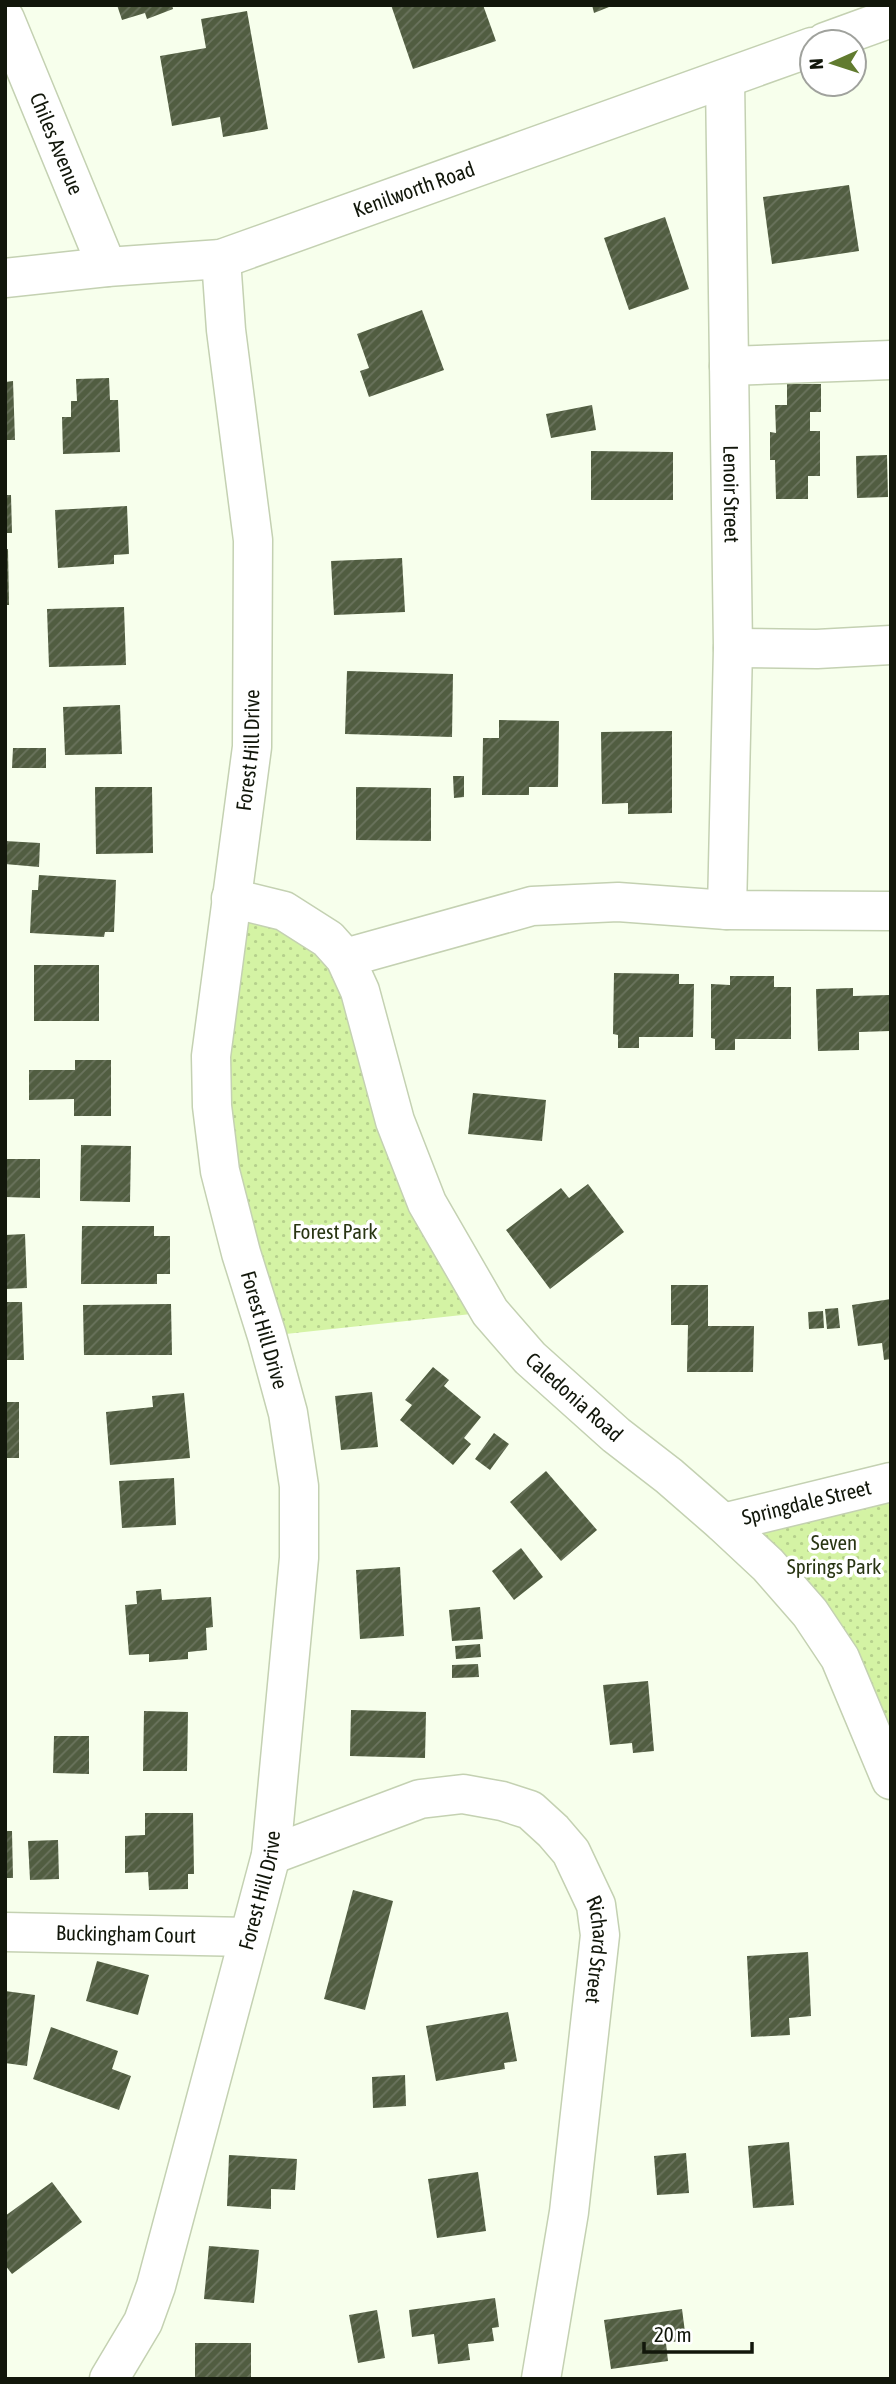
<svg xmlns="http://www.w3.org/2000/svg" width="896" height="2384" font-family="'Asap Condensed',sans-serif">
  <defs>
    <pattern id="park-dots" width="8" height="8" patternUnits="userSpaceOnUse" patternTransform="scale(1.75)"><rect width="8" height="8" fill="#d4f3a4"/><path d="M2 2h.1M6 6h.1" fill="none" stroke="#b5d08c" stroke-width="1.8" stroke-linecap="round"/></pattern>
    <pattern id="building-hatch" width="6" height="6" patternUnits="userSpaceOnUse" patternTransform="scale(1.75)"><rect width="6" height="6" fill="#515d41"/><path d="M-1 1l2-2M0 6l6-6M5 7l2-2" fill="none" stroke="#6b745e"/></pattern>
  </defs>
  <rect width="100%" height="100%" fill="#f7ffec"/>
  <g fill="url(#park-dots)">
    <polygon points="231,898 311,926 490,1312 267,1336 220,1171"/>
    <polygon points="891,1482 891,1780 840,1658 723,1523"/>
  </g>
  <g fill="url(#building-hatch)">
    <polygon points="117,5 172,5 173,9 147,19 145,13 122,20"/>
    <polygon points="391,5 483,5 496,41 413,69"/>
    <polygon points="592,5 614,5 594,13"/>
    <polygon points="247,11 268,129 223,137 220,117 172,126 160,56 206,48 201,19"/>
    <polygon points="849,185 859,251 772,264 763,197"/>
    <polygon points="665,217 689,289 629,310 604,238"/>
    <polygon points="422,310 444,370 369,397 360,371 369,368 357,334"/>
    <polygon points="109,378 110,400 118,400 120,452 63,454 62,417 71,417 71,401 77,401 76,379"/>
    <polygon points="13,381 15,440 5,440 5,382"/>
    <polygon points="787,384 821,384 821,412 810,412 810,431 820,431 820,476 808,476 808,499 776,499 775,460 770,460 770,432 776,433 775,405 787,405"/>
    <polygon points="592,405 596,430 551,438 546,414"/>
    <polygon points="591,451 673,452 673,500 591,500"/>
    <polygon points="887,455 888,497 857,498 856,456"/>
    <polygon points="5,495 11,495 12,533 5,533"/>
    <polygon points="127,506 129,554 114,555 114,564 58,568 55,510"/>
    <polygon points="5,549 8,549 9,605 5,605"/>
    <polygon points="402,558 405,612 334,615 331,561"/>
    <polygon points="124,607 126,665 49,667 47,609"/>
    <polygon points="347,671 453,674 452,737 345,734"/>
    <polygon points="120,705 122,754 65,755 63,707"/>
    <polygon points="499,720 559,721 558,787 529,787 529,795 482,795 483,738 499,738"/>
    <polygon points="672,731 672,813 628,814 628,803 602,804 601,732"/>
    <polygon points="13,748 46,748 46,768 12,768"/>
    <polygon points="453,776 464,776 464,797 454,798"/>
    <polygon points="95,787 152,787 153,853 96,854"/>
    <polygon points="356,787 431,788 431,841 356,840"/>
    <polygon points="5,841 40,843 39,867 5,864"/>
    <polygon points="39,875 116,880 114,932 105,932 104,937 30,933 32,890 38,890"/>
    <rect x="34" y="965" width="65" height="56"/>
    <polygon points="614,973 679,974 679,984 694,984 693,1037 639,1037 639,1048 618,1048 618,1035 613,1034"/>
    <polygon points="730,976 774,976 774,987 791,987 791,1039 735,1039 735,1050 715,1050 715,1039 711,1038 711,984 730,985"/>
    <polygon points="853,988 853,996 889,995 890,1031 859,1032 859,1050 818,1051 816,989"/>
    <polygon points="75,1060 111,1060 111,1116 74,1116 74,1099 29,1100 29,1070 75,1070"/>
    <polygon points="473,1093 546,1100 542,1141 468,1134"/>
    <polygon points="81,1145 131,1146 130,1202 80,1201"/>
    <polygon points="5,1159 40,1159 40,1198 5,1197"/>
    <polygon points="588,1184 624,1232 550,1289 506,1230 561,1188 569,1198"/>
    <polygon points="82,1226 154,1226 154,1236 170,1236 170,1274 157,1274 157,1284 81,1284"/>
    <polygon points="25,1234 27,1288 5,1289 5,1235"/>
    <polygon points="671,1285 708,1285 708,1326 754,1326 753,1372 687,1372 688,1325 671,1325"/>
    <polygon points="891,1299 891,1359 884,1360 882,1343 858,1346 852,1305"/>
    <polygon points="5,1302 22,1302 24,1360 5,1360"/>
    <polygon points="171,1304 172,1355 84,1355 83,1305"/>
    <polygon points="838,1308 840,1328 827,1329 825,1309"/>
    <polygon points="823,1311 824,1328 809,1329 808,1312"/>
    <polygon points="433,1367 449,1380 444,1386 481,1417 464,1438 471,1444 453,1465 400,1420 412,1405 405,1400"/>
    <polygon points="372,1392 378,1447 341,1450 335,1396"/>
    <polygon points="184,1393 190,1458 110,1465 106,1412 153,1407 152,1396"/>
    <rect x="5" y="1402" width="14" height="56"/>
    <polygon points="494,1433 509,1444 490,1470 475,1459"/>
    <polygon points="546,1471 597,1530 561,1561 510,1502"/>
    <polygon points="174,1478 176,1525 122,1528 119,1481"/>
    <polygon points="521,1548 543,1577 514,1600 492,1571"/>
    <polygon points="400,1567 404,1636 360,1639 356,1570"/>
    <polygon points="161,1589 162,1600 211,1597 213,1627 206,1628 207,1650 188,1652 188,1659 149,1662 149,1654 129,1655 125,1605 137,1604 136,1591"/>
    <polygon points="480,1607 483,1639 452,1641 449,1610"/>
    <polygon points="480,1644 481,1657 456,1659 455,1646"/>
    <polygon points="478,1664 479,1677 452,1678 452,1665"/>
    <polygon points="648,1681 654,1751 633,1753 632,1743 610,1745 603,1685"/>
    <polygon points="351,1710 426,1712 425,1758 350,1756"/>
    <polygon points="144,1711 188,1712 187,1771 143,1771"/>
    <polygon points="54,1736 89,1736 89,1774 53,1773"/>
    <polygon points="145,1813 193,1813 194,1874 188,1874 188,1889 149,1890 148,1872 125,1873 125,1836 145,1835"/>
    <polygon points="5,1831 12,1831 13,1878 5,1878"/>
    <polygon points="58,1840 59,1879 30,1880 28,1841"/>
    <polygon points="353,1890 393,1901 365,2010 324,1999"/>
    <polygon points="808,1952 811,2016 789,2018 790,2035 751,2037 747,1956"/>
    <polygon points="97,1961 149,1975 138,2015 86,2001"/>
    <polygon points="5,1991 35,1995 27,2066 5,2063"/>
    <polygon points="508,2012 517,2061 504,2063 505,2069 436,2081 426,2026"/>
    <polygon points="51,2027 118,2051 112,2069 131,2076 119,2110 33,2079"/>
    <polygon points="405,2075 406,2106 373,2108 372,2077"/>
    <polygon points="789,2142 794,2205 753,2208 748,2146"/>
    <polygon points="686,2153 689,2193 657,2195 654,2156"/>
    <polygon points="229,2155 297,2159 295,2190 271,2189 271,2209 227,2206"/>
    <polygon points="478,2172 486,2231 437,2238 428,2179"/>
    <polygon points="52,2182 82,2222 12,2274 5,2265 5,2216"/>
    <polygon points="209,2246 259,2250 254,2303 204,2299"/>
    <polygon points="495,2298 499,2327 492,2328 494,2341 468,2344 470,2360 438,2364 434,2334 412,2337 409,2310"/>
    <polygon points="682,2309 686,2340 666,2343 668,2361 611,2369 604,2320"/>
    <polygon points="377,2310 385,2358 358,2363 349,2315"/>
    <rect x="195" y="2343" width="56" height="36"/>
  </g>
  <g fill="none" stroke-linecap="round" stroke-linejoin="round">
    <g stroke="#c4d1b2" stroke-width="41">
      <g id="minor">
        <path id="s1" d="M5 19 107 267"/>
        <polyline points="825,42 891,18"/>
        <path id="s2" d="M725 79 733 648 727 910"/>
        <path id="s3" d="M5 278 107 267 221 259 812 47"/>
        <polyline points="729,366 891,360"/>
        <polyline points="733,648 817,649 891,645"/>
        <path id="s4" d="M231 898 284 911 328 939 345 958 360 991 395 1121 427 1203 490 1312 530 1358 616 1435 669 1476 723 1523 768 1565 810 1613 840 1658 891 1780"/>
        <polyline points="345,958 532,906 618,902 727,910 891,911"/>
        <path id="s5" d="M723 1523 891 1482"/>
        <path id="s6" d="M271 1855 420 1799 463 1794 502 1801 530 1810 553 1831 571 1852 596 1905 600 1935 569 2212 541 2379"/>
        <path id="s7" d="M5 1932 248 1937"/>
        <path id="s8" d="M109 2379 143 2322 156 2286 271 1855 299 1558V1486L288 1413 267 1336 241 1253 220 1171 212 1106 211 1056 252 747 253 540 226 330 221 259"/>
      </g>
    </g>
    <use href="#minor" stroke="#fff" stroke-width="38"/>
  </g>
  <g text-anchor="middle" stroke-width="7" stroke-linejoin="round" paint-order="stroke">
    <g font-size="21" fill="#12170b" stroke="#fff">
      <text dy="7" stroke="none"><textPath href="#s1" startOffset="135">Chiles Avenue</textPath></text>
      <text dy="7" stroke="none"><textPath href="#s3" startOffset="422">Kenilworth Road</textPath></text>
      <text dy="7" stroke="none"><textPath href="#s2" startOffset="415">Lenoir Street</textPath></text>
      <text dy="7" stroke="none"><textPath href="#s8" startOffset="1670">Forest Hill Drive</textPath></text>
      <text transform="translate(264 1330) rotate(74)" y="7">Forest Hill Drive</text>
      <text dy="7" stroke="none"><textPath href="#s4" startOffset="637">Caledonia Road</textPath></text>
      <text dy="7" stroke="none"><textPath href="#s5" startOffset="86">Springdale Street</textPath></text>
      <text dy="7" stroke="none"><textPath href="#s8" startOffset="514">Forest Hill Drive</textPath></text>
      <text dy="7" stroke="none"><textPath href="#s7" startOffset="121">Buckingham Court</textPath></text>
      <text dy="7" stroke="none"><textPath href="#s6" startOffset="434">Richard Street</textPath></text>
    </g>
    <g font-size="21" fill="#293513" stroke="#fff">
      <text x="335" y="1239">Forest Park</text>
      <text x="834" y="1550">Seven<tspan x="834" dy="24">Springs Park</tspan></text>
    </g>
  </g>
  <rect width="896" height="2384" fill="none" stroke="#12170b" stroke-width="14"/>
  <g transform="translate(833 63) rotate(267)"><circle r="33" fill="#ffffff" stroke="#a0a29d" stroke-width="2"/>
  <path d="M0-5L12 26L0 18L-12 26Z" fill="#617b2f"/>
  <text y="-10" font-size="19" font-weight="bold" text-anchor="middle" fill="#12170b">N</text>
  </g>
  <path d="M644 2342v10h108v-10" fill="none" stroke="#12170b" stroke-width="3.5"/>
  <text x="654" y="2342" font-size="21" fill="#12170b" stroke="#ffffff" stroke-width="5" paint-order="stroke">20 m</text>
</svg>
